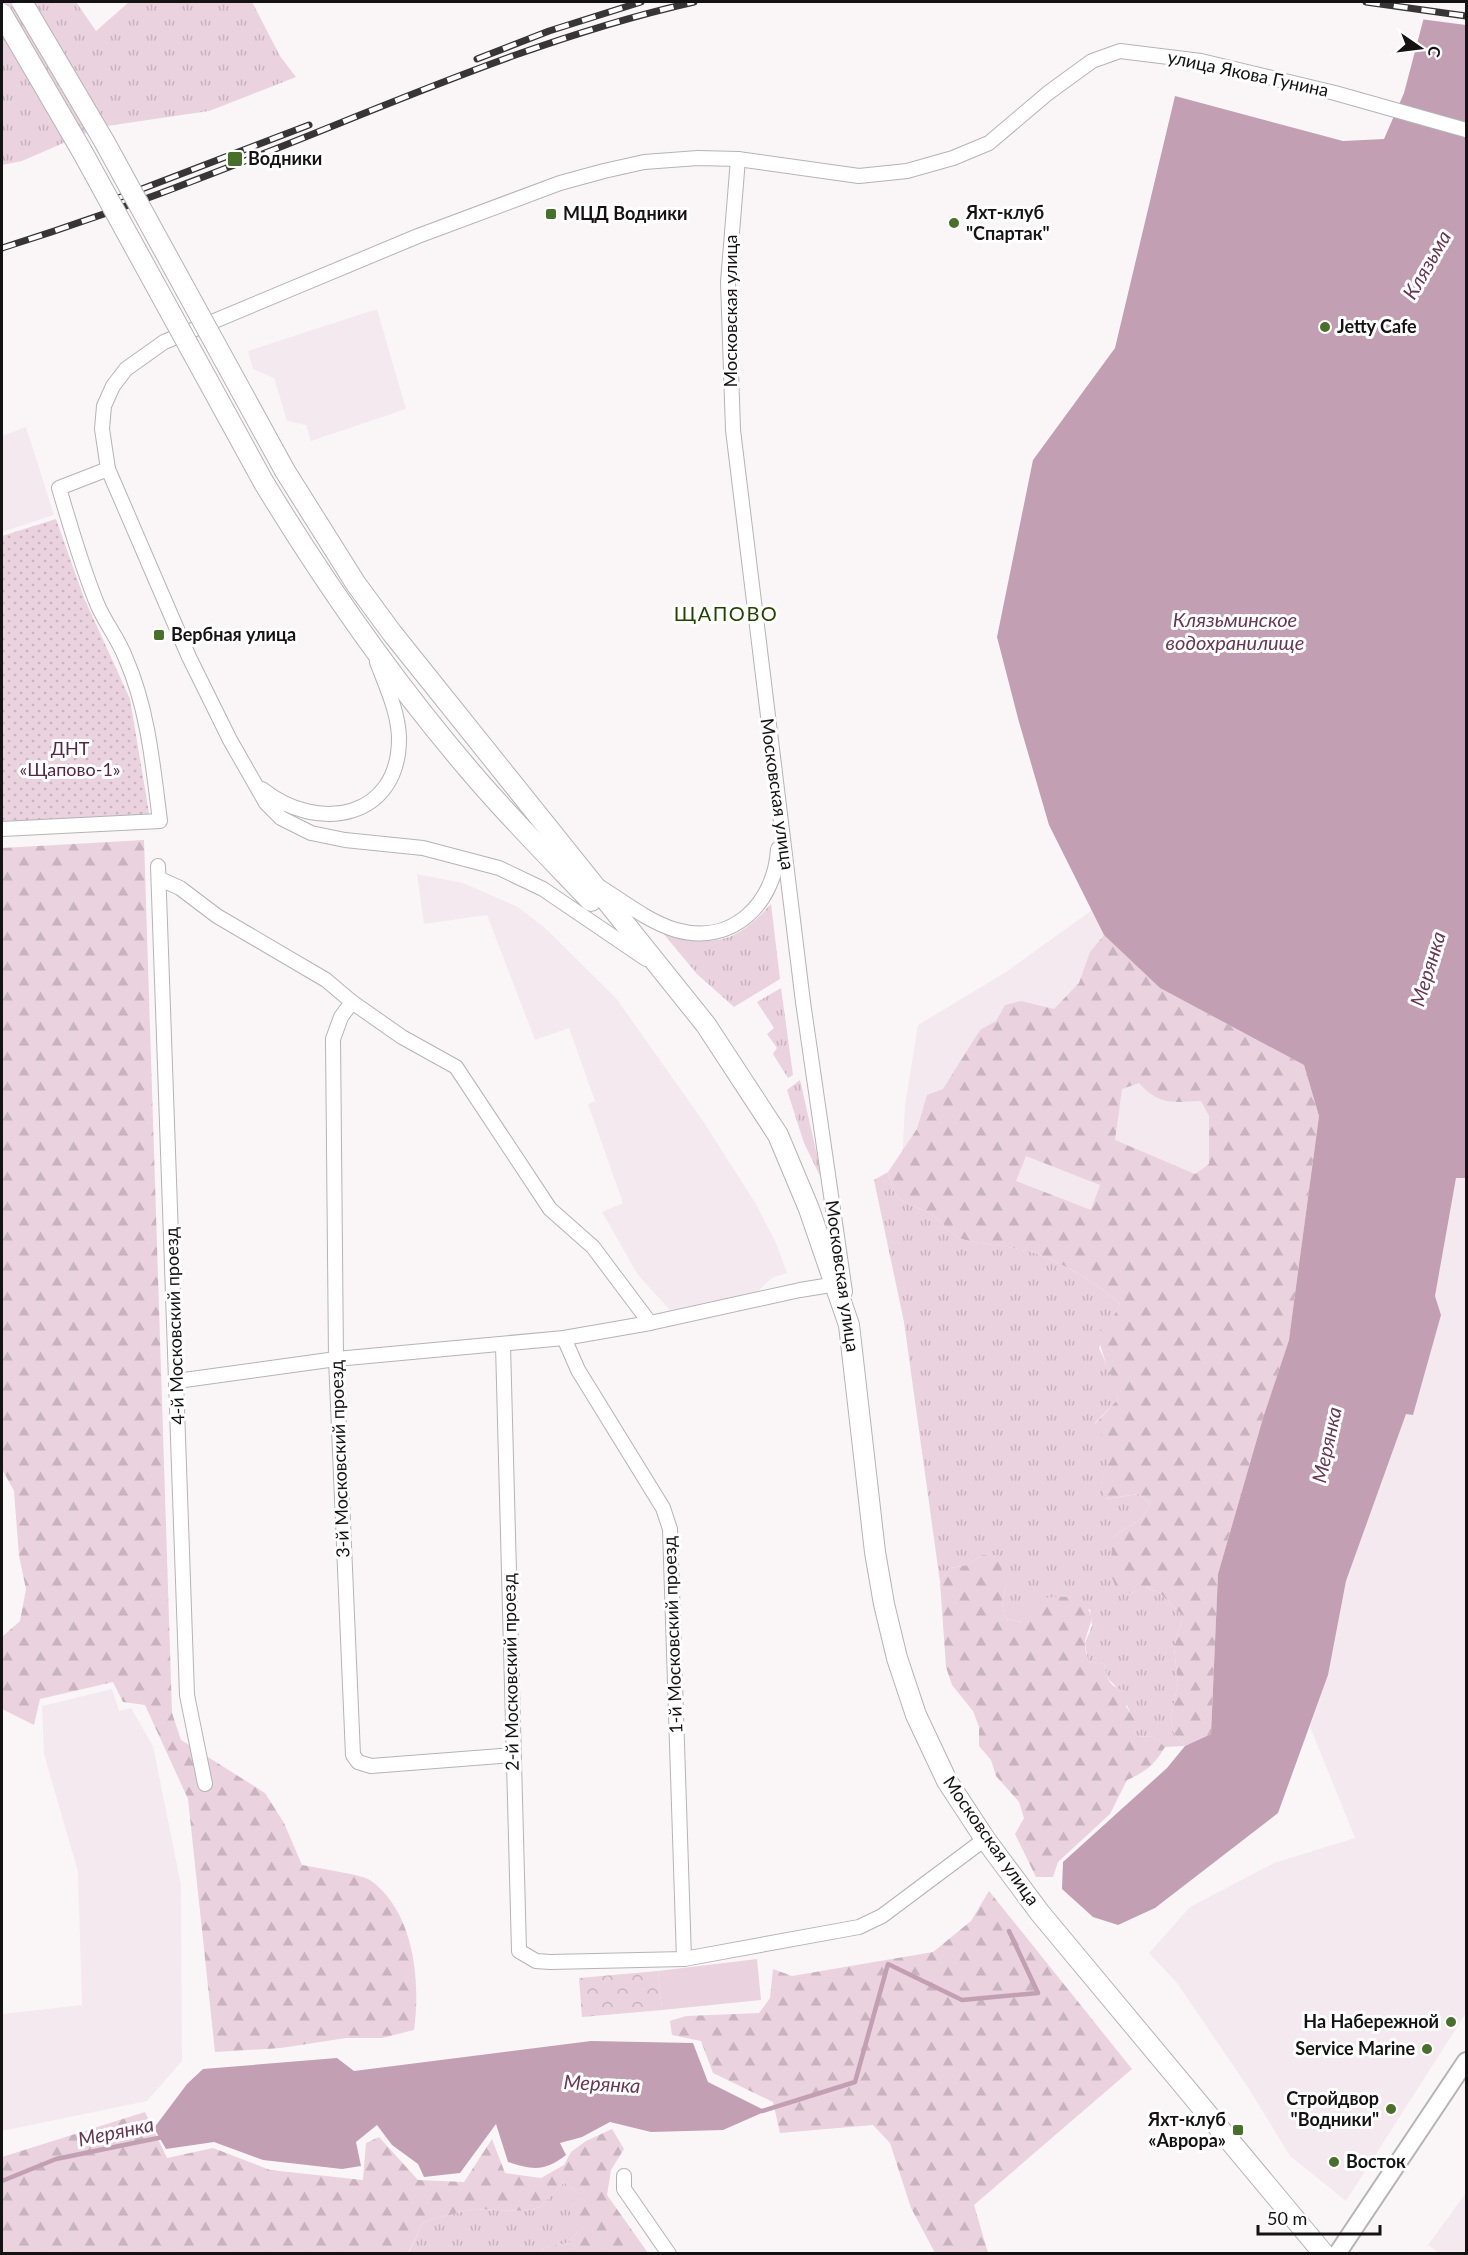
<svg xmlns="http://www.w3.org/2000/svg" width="1468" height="2255" font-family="Lato,sans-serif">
  <defs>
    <pattern id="grass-tufts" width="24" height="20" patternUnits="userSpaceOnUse" patternTransform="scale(1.5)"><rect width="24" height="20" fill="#ead2df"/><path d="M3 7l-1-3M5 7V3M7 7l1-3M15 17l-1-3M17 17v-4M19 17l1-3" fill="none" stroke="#c8b3be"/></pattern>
    <pattern id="forest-firs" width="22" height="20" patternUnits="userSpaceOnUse" patternTransform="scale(1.5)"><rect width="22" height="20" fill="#ead2df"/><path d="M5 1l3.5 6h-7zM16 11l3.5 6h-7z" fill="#c8b3be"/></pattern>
    <pattern id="park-crowns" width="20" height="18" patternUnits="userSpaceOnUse" patternTransform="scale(1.5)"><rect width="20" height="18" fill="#ead2df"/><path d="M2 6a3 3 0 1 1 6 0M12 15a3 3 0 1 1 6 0" fill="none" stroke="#c8b3be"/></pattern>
    <pattern id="garden-dots" width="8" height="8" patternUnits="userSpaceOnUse" patternTransform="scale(1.5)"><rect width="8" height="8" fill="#ead2df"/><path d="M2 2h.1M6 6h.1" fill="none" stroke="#c8b3be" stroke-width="1.8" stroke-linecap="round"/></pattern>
  </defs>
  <rect width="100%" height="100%" fill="#faf6f8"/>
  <g fill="#f4e9ef">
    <polygon points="377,309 406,409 311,441 306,425 287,421 274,378 253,369 248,351"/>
    <polygon points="26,427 54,515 2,532 2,436"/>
    <polygon points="1157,838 1293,1309 902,1164 905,1105 918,1025 1006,972 1092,910"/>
    <polygon points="417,874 463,883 518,907 545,928 616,998 703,1121 756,1204 777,1245 787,1273 772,1278 757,1292 670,1310 638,1275 602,1212 623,1203 588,1104 595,1101 569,1028 535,1040 487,915 424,924"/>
    <polygon points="1456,1178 1466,1178 1466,2013 1346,2201 1290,2156 1247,2086 1177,1983 1149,1953 1190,1907 1274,1863 1355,1838 1310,1727 1328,1675 1346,1581 1406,1413 1413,1415 1441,1315 1435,1296"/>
    <polygon points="112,1689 119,1711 131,1708 153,1746 181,1885 182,2061 147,2101 2,2131 2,2014 82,2005 78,1872 44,1754 42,1706"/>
    <polygon points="1466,2193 1466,2253 1439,2253 1428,2245"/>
  </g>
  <g fill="url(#grass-tufts)">
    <polygon points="2,2 76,2 96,31 129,2 252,2 280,56 296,77 209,111 100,127 22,161 2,165"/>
    <path d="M771 904 780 979 734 1007 697 974 662 932C714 948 735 944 771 904Z"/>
    <polygon points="781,988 793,1075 788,1078 773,1054 777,1048 767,1034 774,1028 757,1002"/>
    <polygon points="800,1080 822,1177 822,1180 804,1143 787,1090"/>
    <path d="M888 1172C897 1210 907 1199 934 1216 943 1222 951 1236 962 1239 989 1247 1013 1244 1042 1256 1073 1268 1094 1283 1120 1303L1099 1348 1115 1382 1118 1399 1095 1423 1113 1451 1101 1482 1106 1499 1138 1494 1151 1503 1142 1518 1113 1537 1131 1593 1145 1587 1160 1593 1183 1616 1174 1648 1178 1683 1171 1717 1174 1734 1185 1746 1165 1747 1153 1736 1136 1737C1135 1721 1128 1706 1120 1692 1111 1678 1107 1684 1104 1664L1088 1661 1085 1643 1092 1626 1090 1609 1022 1622 1005 1619 1002 1603 1006 1586 982 1555 968 1565 950 1568 940 1582 904 1322 874 1180Z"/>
    <polygon points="564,2182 577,2193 578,2231 569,2243 545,2247 540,2253 408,2254 423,2222 473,2209 524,2211 540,2207"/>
  </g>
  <g fill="url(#forest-firs)" fill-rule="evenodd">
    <path d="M144 840 172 1713 181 1740 265 1793 284 1823 302 1865C316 1868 360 1874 370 1880 414 1911 421 1981 414 2030L382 2038H346L281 2048 215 2052 188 1799 145 1705 123 1702 113 1682 40 1699 34 1725 2 1709V1637L20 1621 26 1589 19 1556 14 1491 2 1469V848Z"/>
    <path d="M1104 935 1160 988 1304 1065 1319 1116 1293 1309 1289 1340 1263 1418 1218 1574 1211 1734 1185 1746 1174 1734 1171 1717 1178 1683 1174 1648 1183 1616 1160 1593 1146 1587 1131 1593 1116 1588 1110 1572 1113 1537 1142 1518 1151 1503 1138 1494 1105 1499 1101 1482 1112 1451 1095 1424 1118 1399C1114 1374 1099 1356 1099 1331L1112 1320 1120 1303C1094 1283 1073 1268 1042 1256 1012 1244 989 1247 962 1239 951 1236 943 1222 934 1216 907 1199 897 1210 888 1172L917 1129 927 1095 943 1089 980 1030 996 1021 1005 1005 1021 1001 1054 1009 1079 983 1090 952ZM1139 1083C1160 1106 1172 1102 1201 1101L1209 1116V1164L1195 1174 1115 1140 1122 1089ZM1026 1156 1100 1185 1091 1210 1016 1181Z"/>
    <path d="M982 1555H998L1006 1586 1002 1603 1005 1619 1022 1622C1033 1592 1050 1597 1078 1597 1098 1618 1091 1618 1085 1641 1084 1647 1087 1655 1088 1661L1104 1664C1108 1686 1113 1689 1135 1692L1126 1706 1135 1721 1136 1737 1153 1736 1165 1747C1155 1764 1146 1772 1127 1780L1110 1814 1058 1862 1053 1877H1036L1015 1834 1024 1818 1019 1802 996 1776 991 1760 979 1746V1727L973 1711 952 1685 946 1667 940 1582 950 1568 968 1565Z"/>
    <polygon points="989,1891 1132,2069 974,2205 988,2253 935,2253 911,2208 890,2143 873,2125 780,2133 773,2102 713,2073 701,2041 672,2035 670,2021 686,2016 759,2013 770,1998 773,1969 792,1976 933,1952 971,1921"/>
    <path d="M145 2112 167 2158 213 2148 270 2170 363 2180 366 2143 379 2137 418 2180 464 2182 492 2139 505 2173 541 2178 564 2165 571 2152 586 2141 612 2129 624 2149 611 2170 607 2195 648 2253H540L545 2247 569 2243 578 2231C566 2218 569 2207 577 2193L564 2182 540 2207 524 2211 473 2209 423 2222 408 2253H2V2157Z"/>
  </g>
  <polygon fill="url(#park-crowns)" points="658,1971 662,2010 582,2017 579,1978"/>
  <polygon fill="url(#garden-dots)" points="56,519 84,598 130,699 151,825 2,835 2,536"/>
  <polygon fill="#ead2df" points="757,1959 761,2000 662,2010 658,1971"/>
  <g fill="#c29fb3">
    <polygon points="1428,2 1466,2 1466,1178 1456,1178 1435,1296 1441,1315 1413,1415 1406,1414 1346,1581 1328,1675 1278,1813 1155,1908 1118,1925 1093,1917 1062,1889 1063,1862 1167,1768 1185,1746 1211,1734 1218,1574 1263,1418 1289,1340 1293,1309 1319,1116 1304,1065 1160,988 1104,935 1049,825 1019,722 997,637 1033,460 1115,348 1175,96 1343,141 1384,139 1404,93"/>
    <path d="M591 2041 693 2043 708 2082 766 2111 723 2130 651 2132 610 2122 582 2137 560 2143 566 2155C544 2172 533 2170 508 2162L496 2124 460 2173 424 2177 418 2164 392 2145 377 2125 356 2142 361 2166 342 2169 263 2160 214 2142 166 2149 154 2128 187 2084 203 2069 337 2058 354 2071Z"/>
  </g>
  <polygon fill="#faf6f8" points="1424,2 1466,2 1466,25 1420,19"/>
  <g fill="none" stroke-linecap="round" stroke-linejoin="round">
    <g stroke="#c29fb3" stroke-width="4.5">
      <polyline points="762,2111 855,2082 888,1964 962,2000 1038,1993 1009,1931"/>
      <polyline points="2,2181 56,2159 163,2137"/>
    </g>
    <g stroke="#b7b3b5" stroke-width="16">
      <g id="minor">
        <polyline points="738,159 728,282 733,430 803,1002 845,1292"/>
        <path d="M262 789C318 834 400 819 399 737 398 711 386 686 377 662"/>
        <path d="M2 829 160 821C153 766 148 709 126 659 119 640 106 624 98 606 82 568 71 528 59 488L108 469"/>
        <polyline points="158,866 187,1695 205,1784"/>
        <polyline points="160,879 180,888 217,916 326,980 352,1002 402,1037 456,1067 550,1209 593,1247 650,1323"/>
        <path d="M600 887C624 902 649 922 676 930 733 946 775 903 778 849"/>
        <polyline points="646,959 543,889 499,868 423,848 345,840 311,833 281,818 266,803 230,740 189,657 108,469 102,429 104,406 113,386 126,369 164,342 418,236 560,183 604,171 644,162 698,158 738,159 859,176 907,171 953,158 989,143 1048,93 1092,61 1120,51 1201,61 1335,93 1466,130"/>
        <polyline points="352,1002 341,1017 333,1039 336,1359 353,1755 358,1762 371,1766 513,1755"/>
        <polyline points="564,1338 578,1370 663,1508 670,1529 684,1959"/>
        <polyline points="503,1345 519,1951 536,1961 550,1962 684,1959 859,1927 882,1916 985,1839"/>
        <polyline points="177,1381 336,1359 564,1338 650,1323 800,1290 837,1284"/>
        <polyline points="624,2176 624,2189 669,2254"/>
      </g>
    </g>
    <g stroke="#b7b3b5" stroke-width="20">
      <polyline id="tertiary" points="1337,2254 1466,2061"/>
    </g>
    <g stroke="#b7b3b5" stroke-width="22">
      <g id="secondary">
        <polyline points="285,471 356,584 392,633 706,1025 778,1135 809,1209 849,1325 875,1552 884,1604 897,1658 916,1715 947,1781 985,1839 1040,1913 1324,2254"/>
        <path d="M264 483C326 585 393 681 470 771 508 816 550 858 591 901"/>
      </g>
    </g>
    <use href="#minor" stroke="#fff" stroke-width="14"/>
    <use href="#tertiary" stroke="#fff" stroke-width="16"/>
    <use href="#secondary" stroke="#fff" stroke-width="20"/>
    <g stroke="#373536" stroke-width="7">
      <g id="rail">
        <polyline points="1366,2 1466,16"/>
        <polyline points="477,59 549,31 641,2"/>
        <polyline points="113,200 309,125"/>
        <path d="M2 248C72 226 142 201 211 174 372 113 526 40 694 2"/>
      </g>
    </g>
    <use href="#rail" stroke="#fff" stroke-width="4.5" stroke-dasharray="14" stroke-linecap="butt"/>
    <g stroke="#b7b3b5" stroke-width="22" stroke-linecap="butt">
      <g id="secondary-bridge">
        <polyline points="22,2 104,141 285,471"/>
        <polyline points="2,14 83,153 264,483"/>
      </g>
    </g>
    <use href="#secondary-bridge" stroke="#fff" stroke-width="20"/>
  </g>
  <g fill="#49702a" stroke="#fff" stroke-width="2">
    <rect x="227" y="151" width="16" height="16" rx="3"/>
    <rect x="545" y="208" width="12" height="12" rx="3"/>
    <circle cx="954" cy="223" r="6"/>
    <circle cx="1325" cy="327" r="6"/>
    <rect x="153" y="629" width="12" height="12" rx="3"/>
    <circle cx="1451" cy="2022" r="6"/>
    <circle cx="1427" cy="2049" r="6"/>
    <circle cx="1391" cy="2109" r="6"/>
    <rect x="1232" y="2124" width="12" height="12" rx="3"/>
    <circle cx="1334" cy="2162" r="6"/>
  </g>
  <g text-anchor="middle" stroke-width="6" stroke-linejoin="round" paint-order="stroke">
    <g font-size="18" fill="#141213" stroke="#fff">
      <text transform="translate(1248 74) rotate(12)" y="6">улица Якова Гунина</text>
      <text transform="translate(731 311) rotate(-90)" y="6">Московская улица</text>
      <text transform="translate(777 794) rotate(82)" y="6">Московская улица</text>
      <text transform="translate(842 1276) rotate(82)" y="6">Московская улица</text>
      <text transform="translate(175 1326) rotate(-92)" y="6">4-й Московский проезд</text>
      <text transform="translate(340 1459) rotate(-92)" y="6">3-й Московский проезд</text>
      <text transform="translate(673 1635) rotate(-92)" y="6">1-й Московский проезд</text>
      <text transform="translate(511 1672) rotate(-91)" y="6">2-й Московский проезд</text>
      <text transform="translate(991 1841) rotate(55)" y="6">Московская улица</text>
    </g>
    <g font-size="18" font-weight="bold" fill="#141213" stroke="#fff" text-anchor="start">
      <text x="248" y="165">Водники</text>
      <text x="966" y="219">Яхт-клуб<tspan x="966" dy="21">"Спартак"</tspan></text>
      <text x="563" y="220">МЦД Водники</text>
      <text x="1337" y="333">Jetty Cafe</text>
      <text x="171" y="641">Вербная улица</text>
      <text x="1439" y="2028" text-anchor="end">На Набережной</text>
      <text x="1415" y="2055" text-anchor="end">Service Marine</text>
      <text x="1379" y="2105" text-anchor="end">Стройдвор<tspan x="1379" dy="21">"Водники"</tspan></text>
      <text x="1226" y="2126" text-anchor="end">Яхт-клуб<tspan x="1226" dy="21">«Аврора»</tspan></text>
      <text x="1346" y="2168">Восток</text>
    </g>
    <g font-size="18" fill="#552644" stroke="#fff">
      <text x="70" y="755">ДНТ<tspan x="70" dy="21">«Щапово-1»</tspan></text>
    </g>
    <g font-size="20" font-style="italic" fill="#663654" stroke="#fff">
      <text transform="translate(1427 265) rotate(-60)" y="7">Клязьма</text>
      <text x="1235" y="627">Клязьминское<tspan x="1235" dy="23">водохранилище</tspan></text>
      <text transform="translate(1428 969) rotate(-73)" y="7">Мерянка</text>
      <text transform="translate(1327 1445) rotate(-78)" y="7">Мерянка</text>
      <text transform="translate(602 2084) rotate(3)" y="7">Мерянка</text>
      <text transform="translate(116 2132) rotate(-12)" y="7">Мерянка</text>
    </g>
    <g font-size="20" letter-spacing="1.5" fill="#240" stroke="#fff">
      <text x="726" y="621">ЩАПОВО</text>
    </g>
  </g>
  <rect width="1468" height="2255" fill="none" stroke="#141213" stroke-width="6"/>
  <g transform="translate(1420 48) rotate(104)" stroke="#ffffff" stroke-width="4.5" paint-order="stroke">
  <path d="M0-4.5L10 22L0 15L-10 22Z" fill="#141213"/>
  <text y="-9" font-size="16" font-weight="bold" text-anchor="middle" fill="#141213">С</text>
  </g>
  <path d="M1258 2225v9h122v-9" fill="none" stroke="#141213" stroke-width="3"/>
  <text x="1267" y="2225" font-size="18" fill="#141213" stroke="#ffffff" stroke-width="4.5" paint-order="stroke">50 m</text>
</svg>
